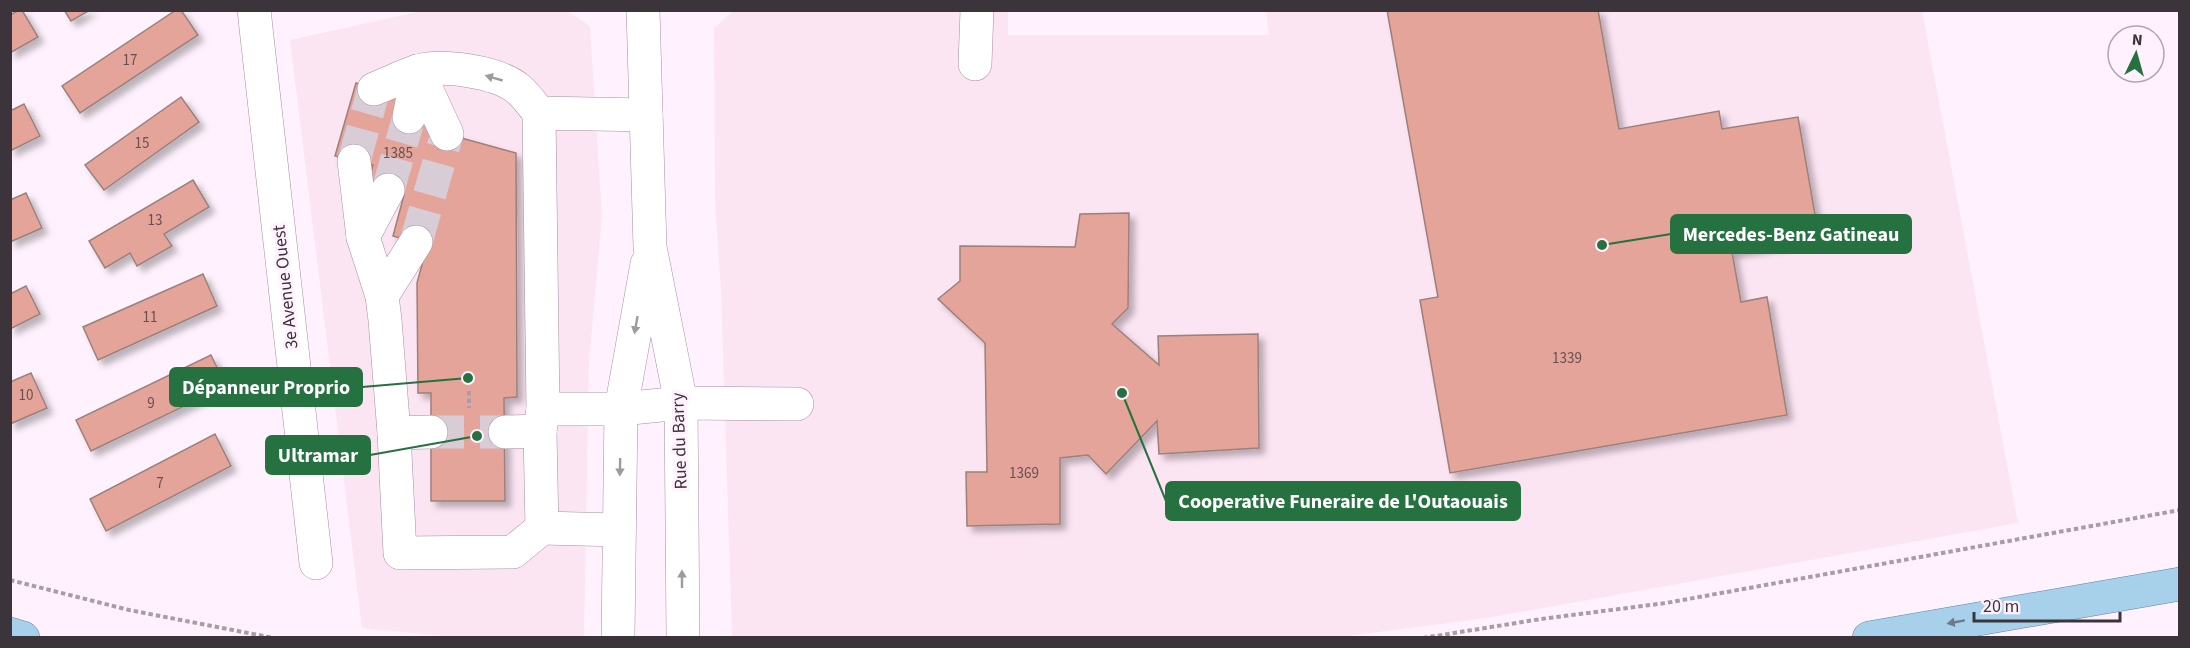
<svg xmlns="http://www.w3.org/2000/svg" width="2190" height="648" font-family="'Source Sans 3',sans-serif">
  <defs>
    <filter id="shadow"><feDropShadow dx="5.5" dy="5.5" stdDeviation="3" flood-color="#0004"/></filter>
  </defs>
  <rect width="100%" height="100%" fill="#fff2fe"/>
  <g fill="#fce5f3">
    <polygon points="426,10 567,11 590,26 602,216 589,363 584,637 464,638 362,628 290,40"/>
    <polygon points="734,10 1008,10 1008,35 1269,35 1266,11 1922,11 2018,523 1487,618 1341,637 732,637 721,291 715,203 714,28"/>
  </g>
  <g fill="#e4a499" stroke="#9b807b" stroke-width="1.5" filter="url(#shadow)">
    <polygon points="19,10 22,10 38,37 10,53 10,15"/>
    <polygon points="64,10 90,10 71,21"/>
    <polygon points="176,10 181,10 198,35 80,113 62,86"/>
    <polygon points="1387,10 1598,10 1619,129 1719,111 1722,129 1798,117 1819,237 1732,252 1741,302 1767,297 1787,415 1450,473 1420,300 1438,297"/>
    <polygon points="356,83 400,95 447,134 516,153 517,397 504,398 505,501 431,501 431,393 418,393 417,283 427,246 393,236 404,195 367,185 373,165 335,156"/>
    <polygon points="181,97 199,122 104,190 85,165"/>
    <polygon points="24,104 40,136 10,151 10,111"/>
    <polygon points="193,180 209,207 164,234 172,246 137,266 130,253 105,268 89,241"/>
    <polygon points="26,193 42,228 10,242 10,200"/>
    <polygon points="1129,213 1128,308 1112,324 1159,365 1158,336 1258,334 1259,448 1159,454 1157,421 1106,474 1088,455 1060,458 1060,524 967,526 966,472 987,472 985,343 938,299 960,281 960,246 1075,247 1080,214"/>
    <polygon points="203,274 217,306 98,360 83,327"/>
    <polygon points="26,286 40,314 10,329 10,294"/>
    <polygon points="211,355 226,386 91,451 76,420"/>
    <polygon points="31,373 47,408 10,424 10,382"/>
    <polygon points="215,434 231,466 106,531 90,499"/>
  </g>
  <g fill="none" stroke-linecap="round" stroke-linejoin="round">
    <g stroke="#d8ccd7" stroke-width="33" stroke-dasharray="33 16" stroke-linecap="butt">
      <polyline points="354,161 374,89"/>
      <polyline points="388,190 409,117"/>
      <polyline points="416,242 447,134"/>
      <polyline points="431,432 505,432"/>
    </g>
    <g stroke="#a38fa2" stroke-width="34">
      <g id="minor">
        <polyline points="254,10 316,563"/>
        <polyline points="643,10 650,247 681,403 683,638"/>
        <polyline points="975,64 977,10"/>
        <polyline points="418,71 447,134"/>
        <path d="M374 89C389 83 403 76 418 71 443 64 497 72 517 88 526 95 532 104 539 113"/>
        <polyline points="409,117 418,71"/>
        <polyline points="354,161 363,237 382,296 385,320 394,433 400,553 513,552 542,528"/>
        <polyline points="363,237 388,190"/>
        <polyline points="382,296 416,242"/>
        <polyline points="543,409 539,113 646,115"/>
        <polyline points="540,431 542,528 619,530"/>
        <polyline points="505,432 540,431 543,409 621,409 681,403 797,404"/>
        <polyline points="394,433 431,432"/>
        <polyline points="618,638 621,409 647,264"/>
      </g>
    </g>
    <g stroke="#5b85a4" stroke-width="34">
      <g id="major">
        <polyline points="10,634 23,638"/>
        <polyline points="1869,638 2180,584"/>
      </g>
    </g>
    <g stroke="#a89da7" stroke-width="4" stroke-dasharray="4.5 3" stroke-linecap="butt">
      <polyline points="469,391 469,408"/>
      <polyline points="10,580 129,610 274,638"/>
      <polyline points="1423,638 1541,619 1666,603 2180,510"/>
    </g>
    <use href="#minor" stroke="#fff" stroke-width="33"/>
    <use href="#major" stroke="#a7d0ea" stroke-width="33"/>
  </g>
  <defs><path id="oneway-solid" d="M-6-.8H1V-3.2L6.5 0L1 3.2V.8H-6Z" transform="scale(1.5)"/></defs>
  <g fill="#9e9a9d">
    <use href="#oneway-solid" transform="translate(494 78) rotate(-164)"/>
    <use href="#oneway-solid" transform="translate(636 325) rotate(100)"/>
    <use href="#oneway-solid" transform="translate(620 467) rotate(91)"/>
    <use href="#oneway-solid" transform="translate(682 579) rotate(-90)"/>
  </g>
  <use fill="#6c7a8a" href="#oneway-solid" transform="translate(1956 622) rotate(170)"/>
  <g text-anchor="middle" stroke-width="6" stroke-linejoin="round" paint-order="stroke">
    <g font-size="15" fill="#665052">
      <text x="130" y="65">17</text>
      <text x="142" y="148">15</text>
      <text x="398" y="158">1385</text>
      <text x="155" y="225">13</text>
      <text x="150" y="322">11</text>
      <text x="1567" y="363">1339</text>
      <text x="26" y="400">10</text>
      <text x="151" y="408">9</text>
      <text x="1024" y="478">1369</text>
      <text x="160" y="488">7</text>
    </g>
    <g font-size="18" fill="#3c343b" stroke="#fff2fe">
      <text transform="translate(285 287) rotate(-96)" y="6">3e Avenue Ouest</text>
      <text transform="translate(679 441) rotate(-92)" y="6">Rue du Barry</text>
    </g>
  </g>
  <path fill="none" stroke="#267140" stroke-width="2" d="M1602 245L1671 234M468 378L362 387M477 436L370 455M1122 393L1166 501"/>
  <g fill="#267140" stroke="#fff2fe" stroke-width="2">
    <circle cx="1602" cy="245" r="6"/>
    <circle cx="468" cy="378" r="6"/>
    <circle cx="477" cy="436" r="6"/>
    <circle cx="1122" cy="393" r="6"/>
  </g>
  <g fill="#267140" stroke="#267140" stroke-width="2">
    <rect x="1671" y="215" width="240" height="38" rx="6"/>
    <rect x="170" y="368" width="192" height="38" rx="6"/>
    <rect x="266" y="436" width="104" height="38" rx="6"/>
    <rect x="1166" y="482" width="354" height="38" rx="6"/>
  </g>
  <g font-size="20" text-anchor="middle" font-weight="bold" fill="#fff">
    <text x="1791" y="241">Mercedes-Benz Gatineau</text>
    <text x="266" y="394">Dépanneur Proprio</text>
    <text x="318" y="462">Ultramar</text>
    <text x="1343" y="508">Cooperative Funeraire de L'Outaouais</text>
  </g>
  <rect width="2190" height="648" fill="none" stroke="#3c343b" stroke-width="24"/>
  <g transform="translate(2136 54) rotate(5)"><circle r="28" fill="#fff2fe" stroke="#b1a6b0" stroke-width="1.5"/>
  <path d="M0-4.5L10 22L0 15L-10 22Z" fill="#267140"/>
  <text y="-9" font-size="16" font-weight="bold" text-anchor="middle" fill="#3c343b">N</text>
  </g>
  <path d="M1974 612v9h146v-9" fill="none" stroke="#3c343b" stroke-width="3"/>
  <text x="1983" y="612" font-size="18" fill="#3c343b" stroke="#fff2fe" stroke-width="4.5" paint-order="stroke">20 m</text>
</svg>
